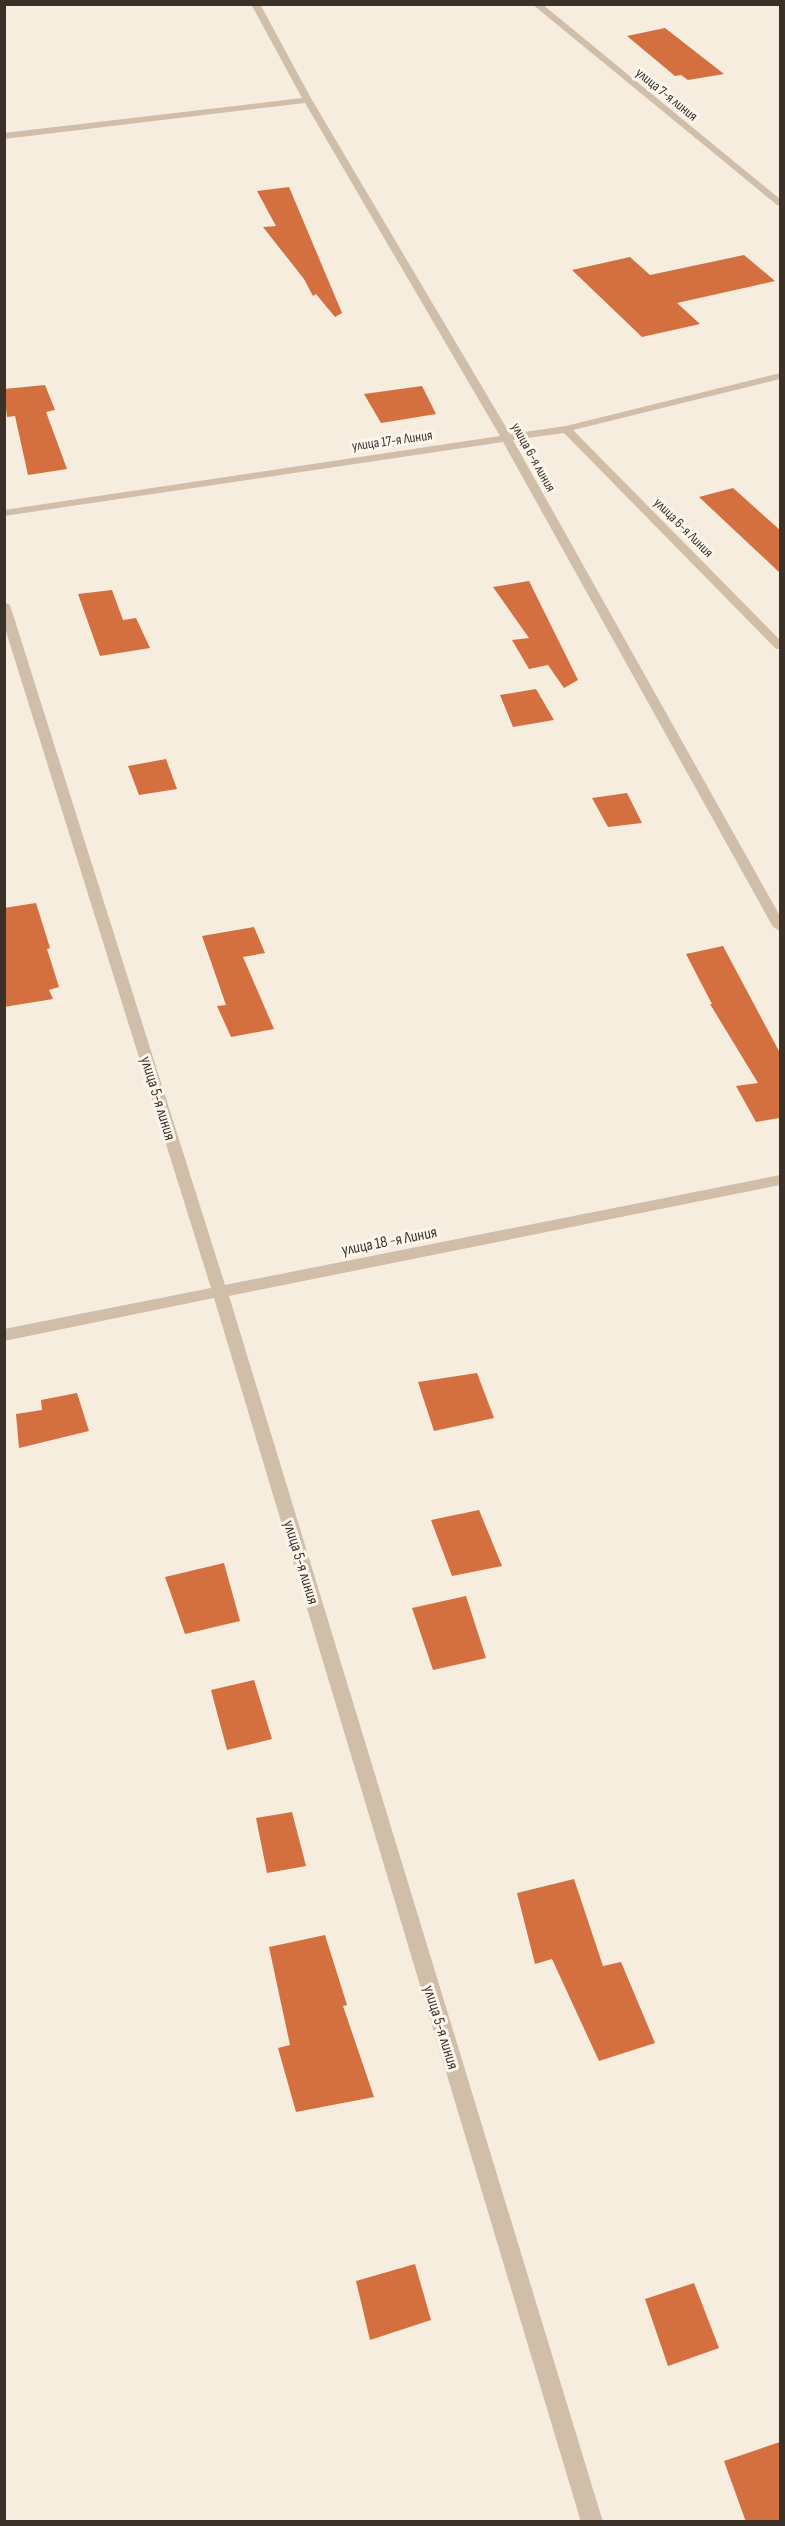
<svg xmlns="http://www.w3.org/2000/svg" width="785" height="2526" font-family="'Sofia Sans Condensed',sans-serif">
  <rect width="100%" height="100%" fill="#f6eddf"/>
  <g fill="#d46f3f">
    <polygon points="665,28 724,74 688,80 681,75 675,76 627,36"/>
    <polygon points="289,187 342,313 335,317 316,294 313,296 304,279 263,227 276,226 257,191"/>
    <polygon points="744,255 775,281 677,303 700,324 642,337 572,270 630,257 650,275"/>
    <polygon points="45,385 55,410 46,412 67,469 28,475 15,416 7,417 4,389"/>
    <polygon points="422,386 436,414 381,423 364,394"/>
    <polygon points="733,488 780,530 780,573 699,497"/>
    <polygon points="529,581 578,680 564,688 548,665 529,669 512,640 529,638 493,587"/>
    <polygon points="112,590 123,620 136,618 150,648 100,656 78,594"/>
    <polygon points="536,689 554,720 513,727 500,695"/>
    <polygon points="166,759 177,789 139,795 128,766"/>
    <polygon points="627,793 642,823 608,827 592,798"/>
    <polygon points="36,903 50,948 47,949 59,987 49,990 53,999 4,1007 4,908"/>
    <polygon points="254,927 265,953 243,957 274,1029 231,1037 217,1006 226,1005 202,936"/>
    <polygon points="723,946 780,1053 780,1121 779,1118 756,1122 736,1086 758,1083 710,1004 712,1004 686,954"/>
    <polygon points="477,1373 494,1418 434,1431 418,1382"/>
    <polygon points="77,1393 89,1431 19,1448 16,1414 42,1410 41,1400"/>
    <polygon points="479,1510 502,1566 452,1576 431,1520"/>
    <polygon points="224,1563 240,1621 185,1634 165,1577"/>
    <polygon points="466,1596 486,1658 433,1670 412,1608"/>
    <polygon points="254,1680 272,1739 227,1750 211,1690"/>
    <polygon points="292,1812 306,1866 267,1873 256,1818"/>
    <polygon points="574,1879 603,1966 621,1962 655,2043 599,2061 552,1959 535,1964 517,1893"/>
    <polygon points="325,1935 347,2005 343,2006 374,2097 296,2112 278,2048 290,2045 269,1947"/>
    <polygon points="415,2264 431,2320 370,2340 356,2281"/>
    <polygon points="694,2283 719,2348 668,2366 645,2299"/>
    <polygon points="780,2442 780,2522 746,2522 724,2461"/>
  </g>
  <g fill="none" stroke-linecap="round" stroke-linejoin="round">
    <g fill="#d0bea9" fill-rule="evenodd">
      <polygon points="251,4 260,4 312,100 510,434 566,426 780,373 780,379 573,430 780,640 780,649 776,649 564,433 513,440 780,916 780,931 773,927 503,442 4,516 4,510 500,436 305,103 4,139 4,133 302,98"/>
      <polygon points="532,4 542,4 780,199 780,206 777,205"/>
      <polygon points="4,602 10,605 225,1285 780,1175 780,1185 229,1296 603,2522 581,2522 214,1298 4,1341 4,1329 211,1288 4,625"/>
    </g>
  </g>
  <g text-anchor="middle" stroke-width="6" stroke-linejoin="round" paint-order="stroke">
    <g font-size="14" fill="#3c3129" stroke="#fcf6ed">
      <text transform="translate(667 94) rotate(39)" y="5">улица 7-я линия</text>
      <text transform="translate(392 440) rotate(-8)" y="5">улица 17-я Линия</text>
      <text transform="translate(534 457) rotate(61)" y="5">улица 6-я линия</text>
      <text transform="translate(684 527) rotate(45)" y="5">улица 6-я Линия</text>
    </g>
    <g font-size="16" fill="#3c3129" stroke="#fcf6ed">
      <text transform="translate(159 1098) rotate(73)" y="6">улица 5-я линия</text>
      <text transform="translate(389 1240) rotate(-11)" y="6">улица 18 -я Линия</text>
      <text transform="translate(302 1562) rotate(73)" y="6">улица 5-я линия</text>
      <text transform="translate(442 2027) rotate(73)" y="6">улица 5-я линия</text>
    </g>
  </g>
  <rect width="785" height="2526" fill="none" stroke="#3c3129" stroke-width="12"/>
</svg>
